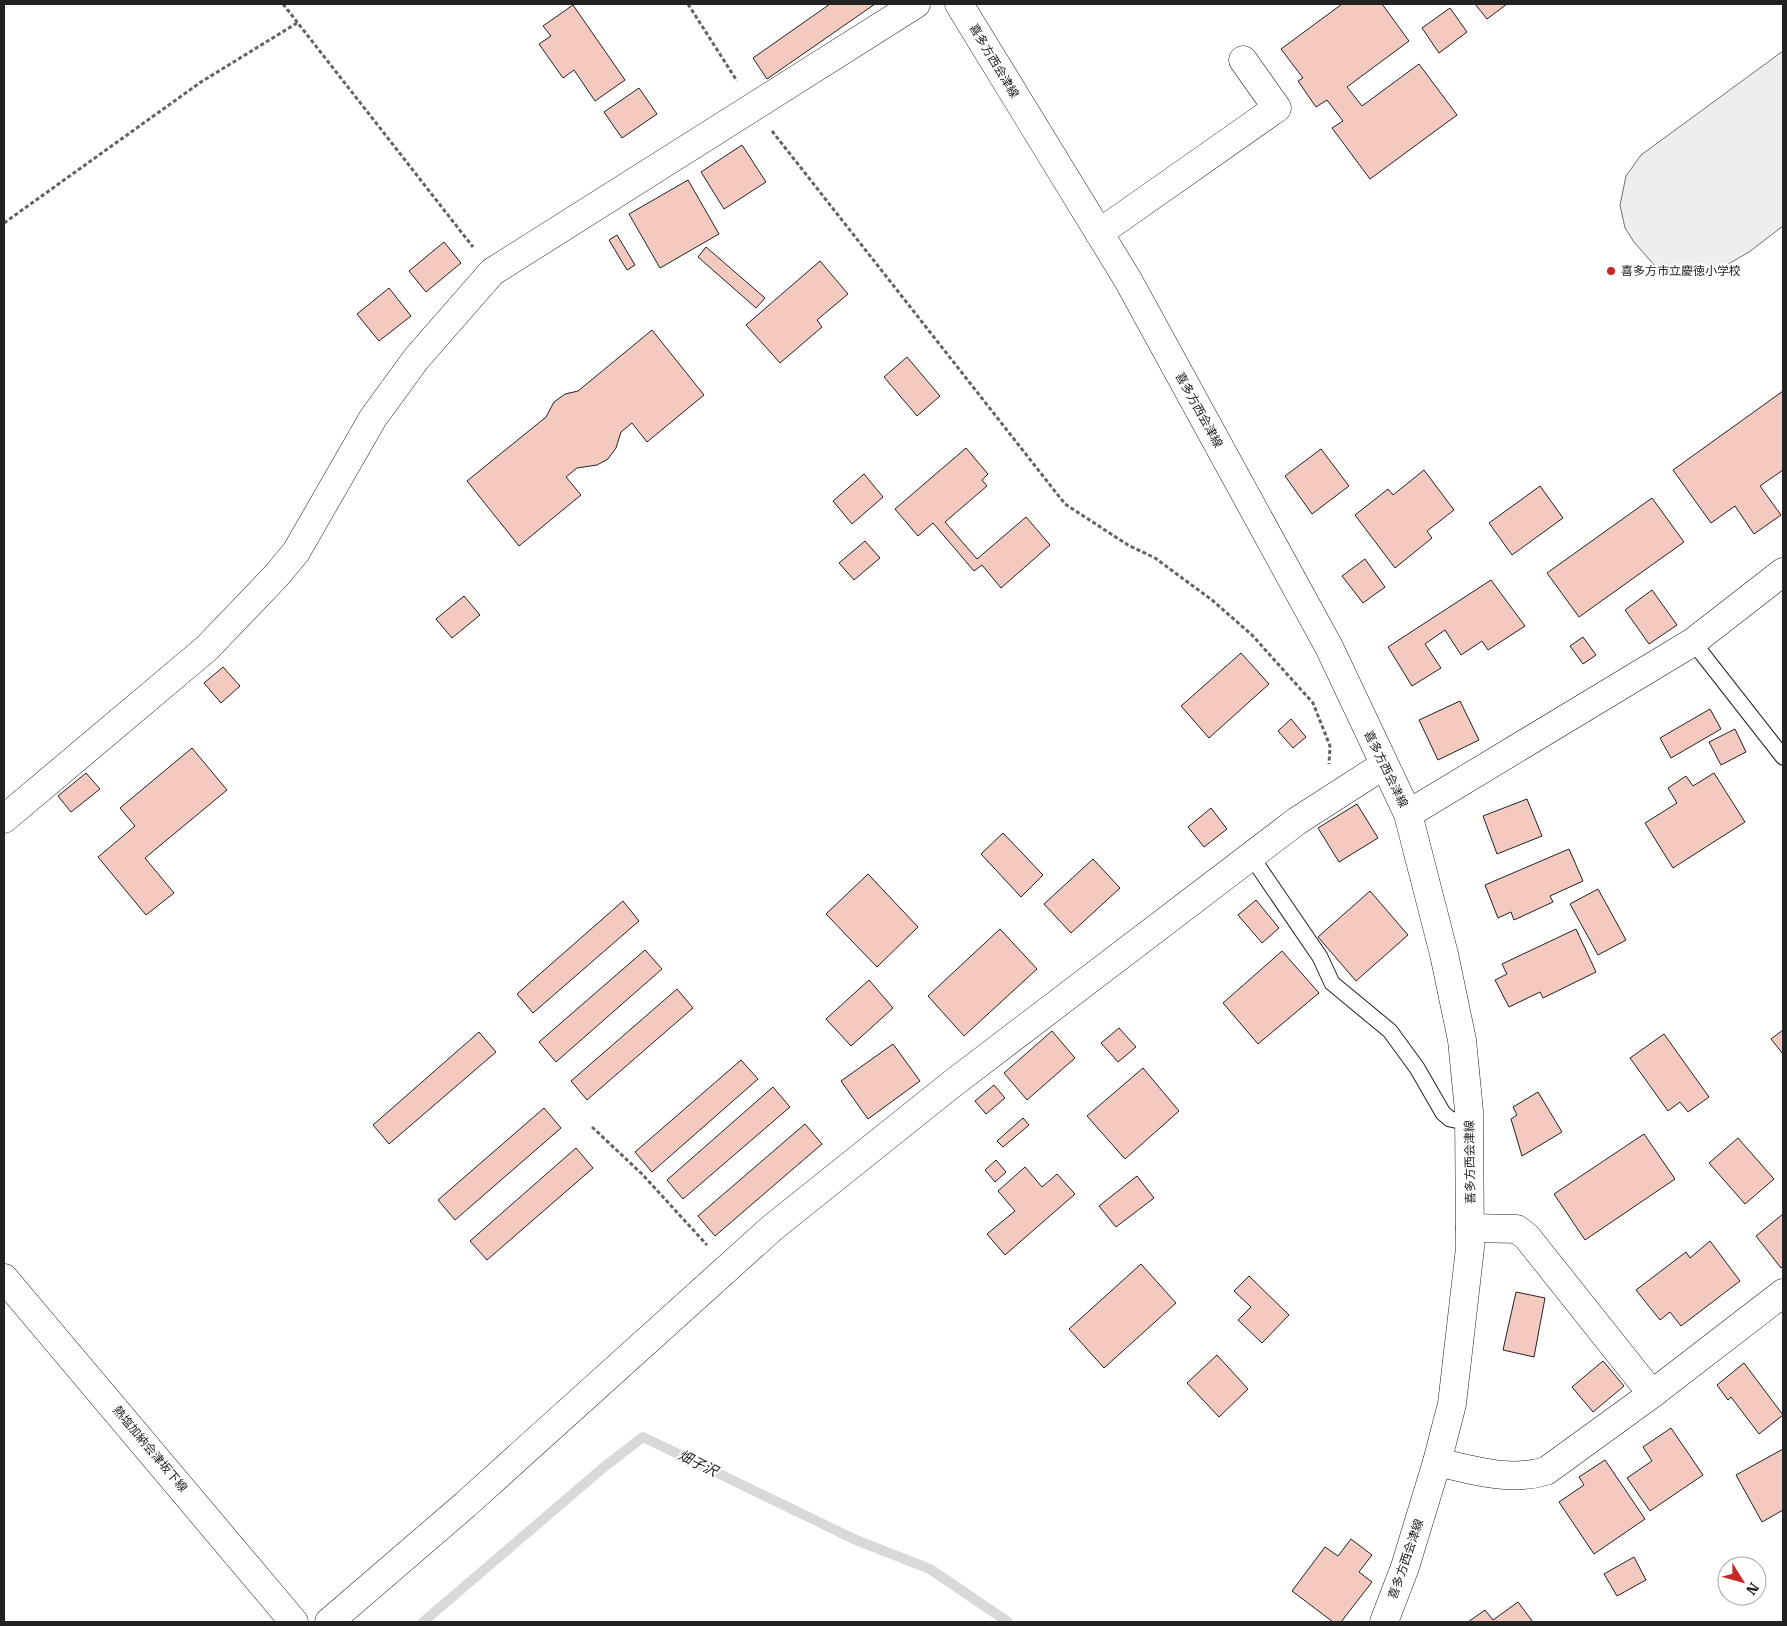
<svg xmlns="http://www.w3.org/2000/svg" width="1787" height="1626" font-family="'Roboto Serif','Noto Sans JP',serif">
  <rect width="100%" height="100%" fill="#fff"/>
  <polygon fill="#eee" stroke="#6f6f6f" points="1783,51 1783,226 1749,252 1713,273 1675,274 1655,266 1634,242 1625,228 1620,205 1626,176 1641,155"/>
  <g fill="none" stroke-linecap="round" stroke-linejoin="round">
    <polyline stroke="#d9d9d9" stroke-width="10" points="423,1622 604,1467 643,1437 856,1540 930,1569 1008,1622"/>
  </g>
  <g fill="#f3c9c0" stroke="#222">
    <polygon points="830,4 875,4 767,79 753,58"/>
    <polygon points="1342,4 1382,4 1409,41 1347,87 1362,106 1419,64 1457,115 1370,179 1332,128 1343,121 1327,100 1316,107 1298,81 1303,78 1281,49"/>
    <polygon points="1475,4 1507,4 1487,19"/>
    <polygon points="573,5 625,80 595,101 574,70 563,78 539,44 551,36 543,26"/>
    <polygon points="1450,8 1467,32 1439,53 1422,28"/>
    <polygon points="639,88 657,114 622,138 604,112"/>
    <polygon points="742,145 766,182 724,209 701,172"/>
    <polygon points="688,180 719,234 660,268 629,214"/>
    <polygon points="617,235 635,265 627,270 609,240"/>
    <polygon points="444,242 461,263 426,292 409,271"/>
    <polygon points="706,247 765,298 756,308 698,257"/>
    <polygon points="820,261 848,294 817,320 822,327 780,363 746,325"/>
    <polygon points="389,288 411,316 379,341 357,314"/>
    <polygon points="652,330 704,395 647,442 632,423 621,432 616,448 608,459 597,465 577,468 566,477 581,495 519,546 467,481 546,417 554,402 565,394 578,391"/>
    <polygon points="907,357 940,396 917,416 884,377"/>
    <polygon points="1783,391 1783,470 1760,486 1781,515 1754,534 1735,506 1711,523 1673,470"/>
    <polygon points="966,448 988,474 982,480 987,486 945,522 977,559 1026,517 1050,545 1001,588 982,565 974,571 933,523 918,536 895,509"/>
    <polygon points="1321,449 1349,486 1312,514 1285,476"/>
    <polygon points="1424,470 1454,510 1427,531 1432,538 1395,568 1355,515 1388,489 1393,495"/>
    <polygon points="864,474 883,497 852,524 833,501"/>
    <polygon points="1540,486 1563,518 1512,555 1489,523"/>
    <polygon points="1652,498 1684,542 1579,617 1547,573"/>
    <polygon points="865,541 880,558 854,580 839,563"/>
    <polygon points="1365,559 1385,587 1363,603 1342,576"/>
    <polygon points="1491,580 1525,626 1488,650 1482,641 1461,655 1445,630 1425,644 1441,668 1412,686 1388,647"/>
    <polygon points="1652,590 1677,625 1649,644 1625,610"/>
    <polygon points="464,596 480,615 452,638 436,619"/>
    <polygon points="1583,637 1596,655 1583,664 1570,646"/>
    <polygon points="1241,653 1269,684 1209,738 1181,706"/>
    <polygon points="223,667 240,686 221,703 204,683"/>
    <polygon points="1460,701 1479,740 1438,760 1419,720"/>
    <polygon points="1710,709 1721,729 1671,758 1660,738"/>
    <polygon points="1291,719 1306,737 1293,748 1278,731"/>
    <polygon points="1735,729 1746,752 1721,765 1709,742"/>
    <polygon points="192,748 227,790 145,858 174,893 146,915 98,857 135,826 120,808"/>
    <polygon points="86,773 100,789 71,812 58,796"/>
    <polygon points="1714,773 1745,822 1673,868 1645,823 1677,803 1668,788 1686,776 1693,786"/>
    <polygon points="1527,799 1542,836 1497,854 1483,816"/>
    <polygon points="1357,804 1378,838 1339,862 1318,828"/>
    <polygon points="1211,808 1227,829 1204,847 1188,827"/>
    <polygon points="1003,833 1043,875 1021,897 981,854"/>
    <polygon points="1569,849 1583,881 1550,896 1553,902 1514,920 1511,912 1498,918 1485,885"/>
    <polygon points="1093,859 1120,888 1071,933 1044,904"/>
    <polygon points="868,874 918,927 877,967 826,914"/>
    <polygon points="1598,889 1626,940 1598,955 1570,904"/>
    <polygon points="1370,891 1408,935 1356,981 1318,937"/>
    <polygon points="1256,900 1279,928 1262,943 1238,915"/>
    <polygon points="623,901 639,921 533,1013 517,994"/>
    <polygon points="1000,929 1037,969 964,1036 928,996"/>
    <polygon points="1576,929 1596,972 1543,998 1540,992 1509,1007 1495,980 1507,974 1502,964"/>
    <polygon points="645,950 662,969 556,1062 539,1042"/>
    <polygon points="1282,951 1319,993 1258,1044 1223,1003"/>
    <polygon points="869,980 893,1008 851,1046 826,1019"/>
    <polygon points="677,989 693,1008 587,1100 571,1081"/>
    <polygon points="1119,1028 1136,1047 1118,1062 1101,1043"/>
    <polygon points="1783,1030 1783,1054 1771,1039"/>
    <polygon points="1052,1031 1075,1058 1027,1100 1004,1073"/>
    <polygon points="479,1032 496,1052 389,1144 373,1125"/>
    <polygon points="1664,1034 1709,1097 1688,1112 1680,1102 1668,1111 1630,1058"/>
    <polygon points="893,1044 920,1081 868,1119 841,1081"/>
    <polygon points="741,1060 758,1079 652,1172 635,1152"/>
    <polygon points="1143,1068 1179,1111 1125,1159 1087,1116"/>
    <polygon points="994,1085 1005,1098 986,1114 975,1101"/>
    <polygon points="773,1087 790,1107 683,1199 667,1180"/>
    <polygon points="1538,1092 1562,1132 1522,1156 1511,1119 1517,1115 1513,1107"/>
    <polygon points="544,1108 561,1128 455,1220 438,1200"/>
    <polygon points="1023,1118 1029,1125 1003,1147 997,1141"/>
    <polygon points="805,1124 822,1144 715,1236 698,1216"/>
    <polygon points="1644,1134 1675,1179 1585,1240 1554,1194"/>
    <polygon points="1738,1138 1774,1179 1745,1204 1709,1163"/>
    <polygon points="576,1148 593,1168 487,1260 470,1241"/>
    <polygon points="996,1160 1006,1172 995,1182 985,1170"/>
    <polygon points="1025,1167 1042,1187 1057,1174 1075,1194 1005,1255 987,1234 1015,1211 998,1191"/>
    <polygon points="1137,1176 1154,1198 1116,1227 1099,1206"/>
    <polygon points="1783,1214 1783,1266 1781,1268 1756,1236"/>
    <polygon points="1710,1241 1740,1281 1681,1326 1670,1312 1660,1320 1636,1290 1686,1252 1690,1258"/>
    <polygon points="1141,1264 1176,1303 1104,1368 1069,1329"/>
    <polygon points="1249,1276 1289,1315 1262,1343 1238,1320 1251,1307 1234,1291"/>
    <polygon points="1516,1292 1545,1298 1534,1357 1503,1350"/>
    <polygon points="1217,1355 1248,1389 1219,1417 1187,1383"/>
    <polygon points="1603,1361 1624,1386 1593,1412 1572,1387"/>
    <polygon points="1744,1363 1783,1415 1759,1434 1731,1397 1728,1400 1717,1385"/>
    <polygon points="1671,1428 1703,1475 1650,1511 1627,1478 1652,1461 1643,1447"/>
    <polygon points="1783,1449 1783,1510 1762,1522 1736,1475"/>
    <polygon points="1605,1460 1645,1519 1594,1554 1559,1502 1584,1485 1579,1477"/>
    <polygon points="1351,1539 1372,1555 1359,1572 1372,1582 1341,1622 1333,1622 1292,1591 1325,1547 1338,1556"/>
    <polygon points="1634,1557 1646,1580 1617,1596 1604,1574"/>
    <polygon points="1518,1602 1533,1622 1468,1622 1485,1610 1493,1620"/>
  </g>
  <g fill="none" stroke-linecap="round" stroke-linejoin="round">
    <g stroke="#222" stroke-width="17">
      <g id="lane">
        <polyline points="1693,642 1783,757"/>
        <polyline points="1251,856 1320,957 1332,983 1390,1031 1417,1068 1443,1113 1450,1119 1469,1123"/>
      </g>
    </g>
    <g stroke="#222" stroke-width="29">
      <g id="street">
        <polyline points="1099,233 1277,108 1243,60"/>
        <polyline points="1408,814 1693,642 1783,572"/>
        <polyline points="4,819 207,648 276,576 296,552 373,418 416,359 492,272 916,4"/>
        <polyline points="1470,1228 1517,1229 1527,1237 1652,1394"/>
        <path d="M1437 1462C1473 1470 1510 1482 1546 1471L1652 1394 1783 1293"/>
        <polyline points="329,1622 465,1505 772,1228 952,1084 1297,821 1384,765"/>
      </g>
    </g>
    <g stroke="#222" stroke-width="29">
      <polyline id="secondary" points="4,1278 294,1622"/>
    </g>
    <g stroke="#222" stroke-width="29">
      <polyline id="primary" points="959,4 1128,280 1329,647 1408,814 1444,954 1462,1040 1469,1111 1470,1248 1452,1404 1437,1462 1405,1567 1384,1622"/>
    </g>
    <g stroke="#646464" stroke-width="3" stroke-dasharray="4 2.5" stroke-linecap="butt">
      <polyline points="283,4 473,247"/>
      <polyline points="688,4 737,81"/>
      <polyline points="772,131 1065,504 1128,545 1155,558 1212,600 1252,635 1313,703 1330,746 1329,764"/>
      <polyline points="4,223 201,82 297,23"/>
      <polyline points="592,1127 642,1174 707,1245"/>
    </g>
    <use href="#lane" stroke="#fff" stroke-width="15"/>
    <use href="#street" stroke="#fff" stroke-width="28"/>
    <use href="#secondary" stroke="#fff" stroke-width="28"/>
    <use href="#primary" stroke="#fff" stroke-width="28"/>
  </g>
  <circle fill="#c62828" stroke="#fff" stroke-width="2" cx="1611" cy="271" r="5"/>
  <g text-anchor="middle" stroke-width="4" stroke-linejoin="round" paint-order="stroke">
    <g font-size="12" fill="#222" stroke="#fff">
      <text transform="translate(994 61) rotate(59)" y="4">喜多方西会津線</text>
      <text transform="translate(1199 410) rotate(61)" y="4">喜多方西会津線</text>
      <text transform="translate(1386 769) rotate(64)" y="4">喜多方西会津線</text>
      <text transform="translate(1470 1162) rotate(-91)" y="4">喜多方西会津線</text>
      <text transform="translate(150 1449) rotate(50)" y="4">熱塩加納会津坂下線</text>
      <text transform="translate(1406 1559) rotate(-71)" y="4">喜多方西会津線</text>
    </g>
    <g font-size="12" fill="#222" stroke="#fff" text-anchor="start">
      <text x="1621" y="275">喜多方市立慶徳小学校</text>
    </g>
    <g font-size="14" font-style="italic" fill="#222" stroke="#fff">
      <text transform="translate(698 1463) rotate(26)" y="5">畑子沢</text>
    </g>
  </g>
  <rect width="1787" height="1626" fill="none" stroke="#222222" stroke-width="10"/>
  <g transform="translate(1742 1581) rotate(127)"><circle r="24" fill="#ffffff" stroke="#a7a7a7"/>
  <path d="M0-4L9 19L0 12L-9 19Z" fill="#c62828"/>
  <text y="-8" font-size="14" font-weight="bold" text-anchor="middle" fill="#222222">N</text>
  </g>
</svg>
